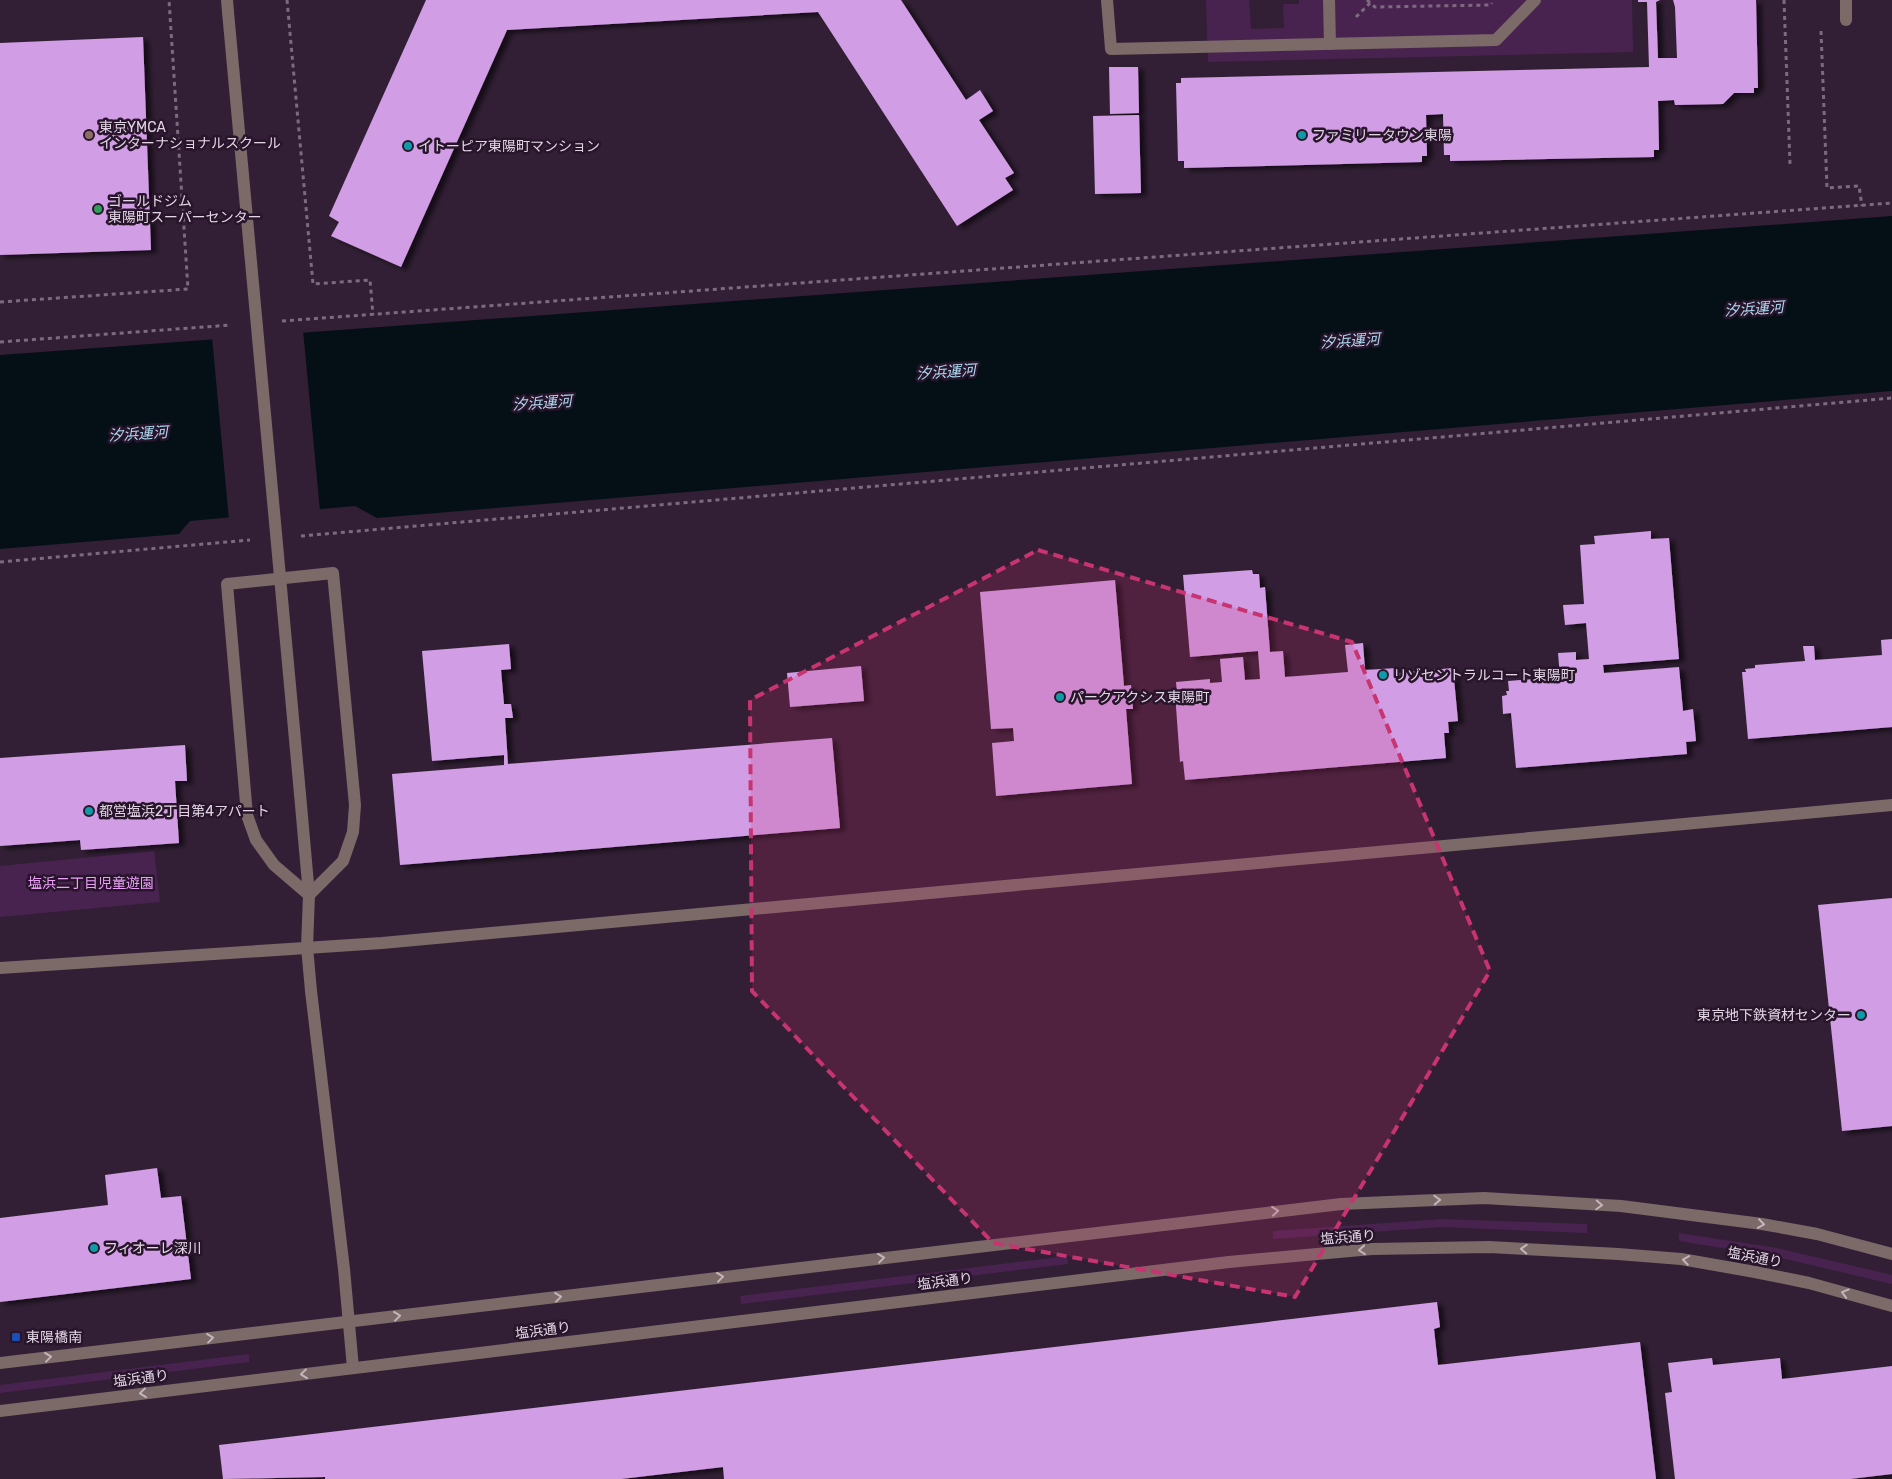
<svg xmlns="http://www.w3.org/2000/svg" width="1892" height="1479" font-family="Rubik,'Noto Sans JP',sans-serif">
  <defs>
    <filter id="shadow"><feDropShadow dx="5.5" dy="3" stdDeviation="2.5" flood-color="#0009"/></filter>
  </defs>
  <rect width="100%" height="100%" fill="#321f35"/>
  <g fill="#492350">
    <polygon points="1206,0 1249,0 1251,29 1284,28 1283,4 1299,4 1299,0 1632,0 1633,52 1208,62"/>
    <polygon points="154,851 160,902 0,917 0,866"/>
    <polygon points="1442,1219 1587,1224 1587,1233 1442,1227 1273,1239 1273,1231"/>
    <polygon points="1679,1233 1777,1248 1892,1275 1892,1284 1777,1257 1679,1241"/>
    <polygon points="1067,1256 1068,1264 741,1304 740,1296"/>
    <polygon points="249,1354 249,1362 0,1393 0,1385"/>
  </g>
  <polygon fill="#041016" points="1892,216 1892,391 377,518 355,506 190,521 179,534 0,549 0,355"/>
  <polygon fill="#321f35" points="303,330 320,511 229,520 212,337"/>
  <g fill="#d19ee5" filter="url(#shadow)">
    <polygon points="426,0 901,0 966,100 980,90 993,111 979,120 1014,173 1005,178 1013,190 957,226 818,12 507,30 401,267 331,236 339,222 329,216"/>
    <polygon points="1638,0 1660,0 1656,2 1658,58 1677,58 1675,7 1673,0 1756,0 1758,88 1754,88 1754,93 1734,93 1723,104 1675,105 1674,100 1658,101 1659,150 1654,150 1654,157 1450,161 1450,155 1444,155 1443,114 1426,115 1427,156 1422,156 1422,162 1184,168 1184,161 1178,161 1176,83 1181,83 1181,78 1649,67 1647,2 1638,2"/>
    <polygon points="143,37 151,250 0,255 0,43"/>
    <polygon points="1109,67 1138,67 1139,113 1110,114"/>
    <polygon points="1139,115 1141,193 1095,194 1093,116"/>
    <polygon points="1651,531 1651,539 1669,538 1679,659 1603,665 1604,673 1679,667 1683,711 1693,709 1696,741 1686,742 1687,754 1516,768 1511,713 1503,714 1502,696 1507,695 1506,691 1509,691 1508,681 1560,677 1558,653 1576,652 1576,660 1589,659 1586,623 1565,625 1563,605 1584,604 1580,545 1595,544 1594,536"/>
    <polygon points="1252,570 1253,574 1259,574 1260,588 1265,587 1270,652 1283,651 1285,677 1348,672 1345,645 1363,643 1365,670 1397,668 1398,673 1453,668 1458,721 1448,722 1449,733 1444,733 1446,758 1185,780 1183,761 1180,762 1175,693 1177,693 1176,682 1210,679 1210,683 1222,682 1220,659 1243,657 1245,680 1260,679 1258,651 1190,657 1183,575"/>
    <polygon points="1115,580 1124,686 1131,685 1133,709 1126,709 1132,784 996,796 992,743 1014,741 1013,728 991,729 980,592"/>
    <polygon points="1892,639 1892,727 1748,739 1742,672 1746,672 1745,669 1755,668 1755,665 1805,661 1803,646 1814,646 1815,660 1882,655 1881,640"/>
    <polygon points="509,644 511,669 501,670 504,704 511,704 513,718 505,718 508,764 832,738 840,828 400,865 392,774 504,765 504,755 432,761 422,651"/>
    <polygon points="861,666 864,701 790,707 787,673"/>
    <polygon points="185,745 187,781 175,781 179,843 81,850 80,840 0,846 0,758"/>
    <polygon points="1892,898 1892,1126 1842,1131 1818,905"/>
    <polygon points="157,1168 161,1198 181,1196 191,1279 0,1302 0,1218 108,1205 105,1175"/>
    <polygon points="1437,1302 1440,1327 1434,1329 1438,1365 1640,1342 1656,1479 724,1479 723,1467 621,1479 325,1479 325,1477 223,1479 219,1445"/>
    <polygon points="1712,1358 1713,1365 1780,1358 1782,1379 1892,1366 1892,1474 1850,1479 1675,1479 1665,1393 1672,1392 1668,1363"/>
  </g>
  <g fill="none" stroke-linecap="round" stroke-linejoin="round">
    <g stroke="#7c6b7e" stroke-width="3" stroke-dasharray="4 4" stroke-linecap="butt">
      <polyline points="287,0 313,284 370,280 373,315"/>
      <polyline points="1367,0 1375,7 1491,5 1492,3"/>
      <polyline points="1784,0 1790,164"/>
      <polyline points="1356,17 1370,3"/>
      <polyline points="1821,31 1827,188 1859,186 1862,206"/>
      <polyline points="0,302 188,289 169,0"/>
      <polyline points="282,321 1892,203"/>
      <polyline points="0,342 231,325"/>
      <polyline points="301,536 1892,398"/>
      <polyline points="0,562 250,540"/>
    </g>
    <g stroke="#7b6a67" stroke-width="12">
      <polyline points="227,0 228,12"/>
      <polyline points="1107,0 1111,49 1496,40 1535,0"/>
      <polyline points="1329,0 1330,44"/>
      <polyline points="1846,0 1846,20"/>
      <polygon points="333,573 355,805 353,832 343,861 309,895 274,865 256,840 247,815 227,584"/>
      <polyline points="300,794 309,895 307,947 311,991 344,1269 353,1368"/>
      <polyline points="0,968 382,943 1892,805"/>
      <polyline points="0,1363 1341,1204 1484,1198 1621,1206 1762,1224 1817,1234 1892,1254"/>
      <polyline points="0,1411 1229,1262 1372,1249 1489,1247 1618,1254 1681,1259 1755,1272 1809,1283 1892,1306"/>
    </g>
    <polyline stroke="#7b6a67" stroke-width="12" points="228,12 300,794"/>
  </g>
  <defs><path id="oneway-chevron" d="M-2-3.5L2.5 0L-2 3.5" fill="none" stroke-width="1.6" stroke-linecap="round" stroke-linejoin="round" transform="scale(1.25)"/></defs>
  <g stroke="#c3b5be">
    <use href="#oneway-chevron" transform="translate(1437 1200) rotate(-2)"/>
    <use href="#oneway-chevron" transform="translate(1599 1205) rotate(3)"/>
    <use href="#oneway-chevron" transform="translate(1275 1211) rotate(-6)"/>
    <use href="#oneway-chevron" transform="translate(1761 1224) rotate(8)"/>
    <use href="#oneway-chevron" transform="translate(1524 1249) rotate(-177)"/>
    <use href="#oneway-chevron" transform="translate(1362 1250) rotate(175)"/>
    <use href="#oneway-chevron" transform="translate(881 1258) rotate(-7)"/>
    <use href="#oneway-chevron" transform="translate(1686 1260) rotate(-171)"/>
    <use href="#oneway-chevron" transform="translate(720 1277) rotate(-7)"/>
    <use href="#oneway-chevron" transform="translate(1845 1293) rotate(-164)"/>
    <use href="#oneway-chevron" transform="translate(558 1297) rotate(-7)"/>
    <use href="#oneway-chevron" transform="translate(397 1316) rotate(-7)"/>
    <use href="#oneway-chevron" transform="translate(210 1338) rotate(-7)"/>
    <use href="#oneway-chevron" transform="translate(48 1357) rotate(-7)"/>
    <use href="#oneway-chevron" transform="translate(304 1374) rotate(173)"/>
    <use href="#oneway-chevron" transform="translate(143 1393) rotate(173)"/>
  </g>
  <path fill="#c73470" fill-opacity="0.2" stroke="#c73470" stroke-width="4" stroke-dasharray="10 6" stroke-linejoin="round" d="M1038 550 1352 642 1490 971 1295 1297 993 1243 752 991 750 700Z"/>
  <circle fill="#8d6e63" stroke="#28152b" stroke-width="2" cx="89" cy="135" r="5"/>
  <g fill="#0f9aa8" stroke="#28152b" stroke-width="2">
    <circle cx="1302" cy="135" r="5"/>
    <circle cx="408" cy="146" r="5"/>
    <circle cx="1383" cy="675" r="5"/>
    <circle cx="1060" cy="697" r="5"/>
    <circle cx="89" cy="811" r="5"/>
    <circle cx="1861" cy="1015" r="5"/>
    <circle cx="94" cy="1248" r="5"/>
  </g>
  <circle fill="#2e9e5b" stroke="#28152b" stroke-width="2" cx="98" cy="209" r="5"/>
  <rect fill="#1a4fb4" stroke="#28152b" stroke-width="2" x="11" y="1332" width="10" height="10" rx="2.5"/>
  <g text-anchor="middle" stroke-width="5" stroke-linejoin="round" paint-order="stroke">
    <g font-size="14" fill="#e2d5e4" stroke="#28152b" text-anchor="start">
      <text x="99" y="132">東京YMCA<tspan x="99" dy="16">インターナショナルスクール</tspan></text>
      <text x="1312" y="140">ファミリータウン東陽</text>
      <text x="418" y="151">イトーピア東陽町マンション</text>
      <text x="108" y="206">ゴールドジム<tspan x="108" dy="16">東陽町スーパーセンター</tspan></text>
      <text x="1393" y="680">リゾセントラルコート東陽町</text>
      <text x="1070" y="702">パークアクシス東陽町</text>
      <text x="99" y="816">都営塩浜2丁目第4アパート</text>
      <text x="1851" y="1020" text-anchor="end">東京地下鉄資材センター</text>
      <text x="104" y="1253">フィオーレ深川</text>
      <text x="26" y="1342">東陽橋南</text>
    </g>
    <g font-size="14" fill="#eaa0f7" stroke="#28152b">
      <text x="91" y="888">塩浜二丁目児童遊園</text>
    </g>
    <g font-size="14" fill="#e2d5e4" stroke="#28152b">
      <text transform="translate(1348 1237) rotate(-4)" y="5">塩浜通り</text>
      <text transform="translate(1755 1257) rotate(11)" y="5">塩浜通り</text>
      <text transform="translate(945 1281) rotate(-7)" y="5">塩浜通り</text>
      <text transform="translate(543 1330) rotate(-7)" y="5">塩浜通り</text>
      <text transform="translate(141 1378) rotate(-7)" y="5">塩浜通り</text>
    </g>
    <g font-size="15" font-style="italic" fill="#acd9f0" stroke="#28152b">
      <text transform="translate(1754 309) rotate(-4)" y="5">汐浜運河</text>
      <text transform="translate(1350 341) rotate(-4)" y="5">汐浜運河</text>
      <text transform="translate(946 372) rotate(-4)" y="5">汐浜運河</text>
      <text transform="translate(542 403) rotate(-4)" y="5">汐浜運河</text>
      <text transform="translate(138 434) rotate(-4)" y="5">汐浜運河</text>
    </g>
  </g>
</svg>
